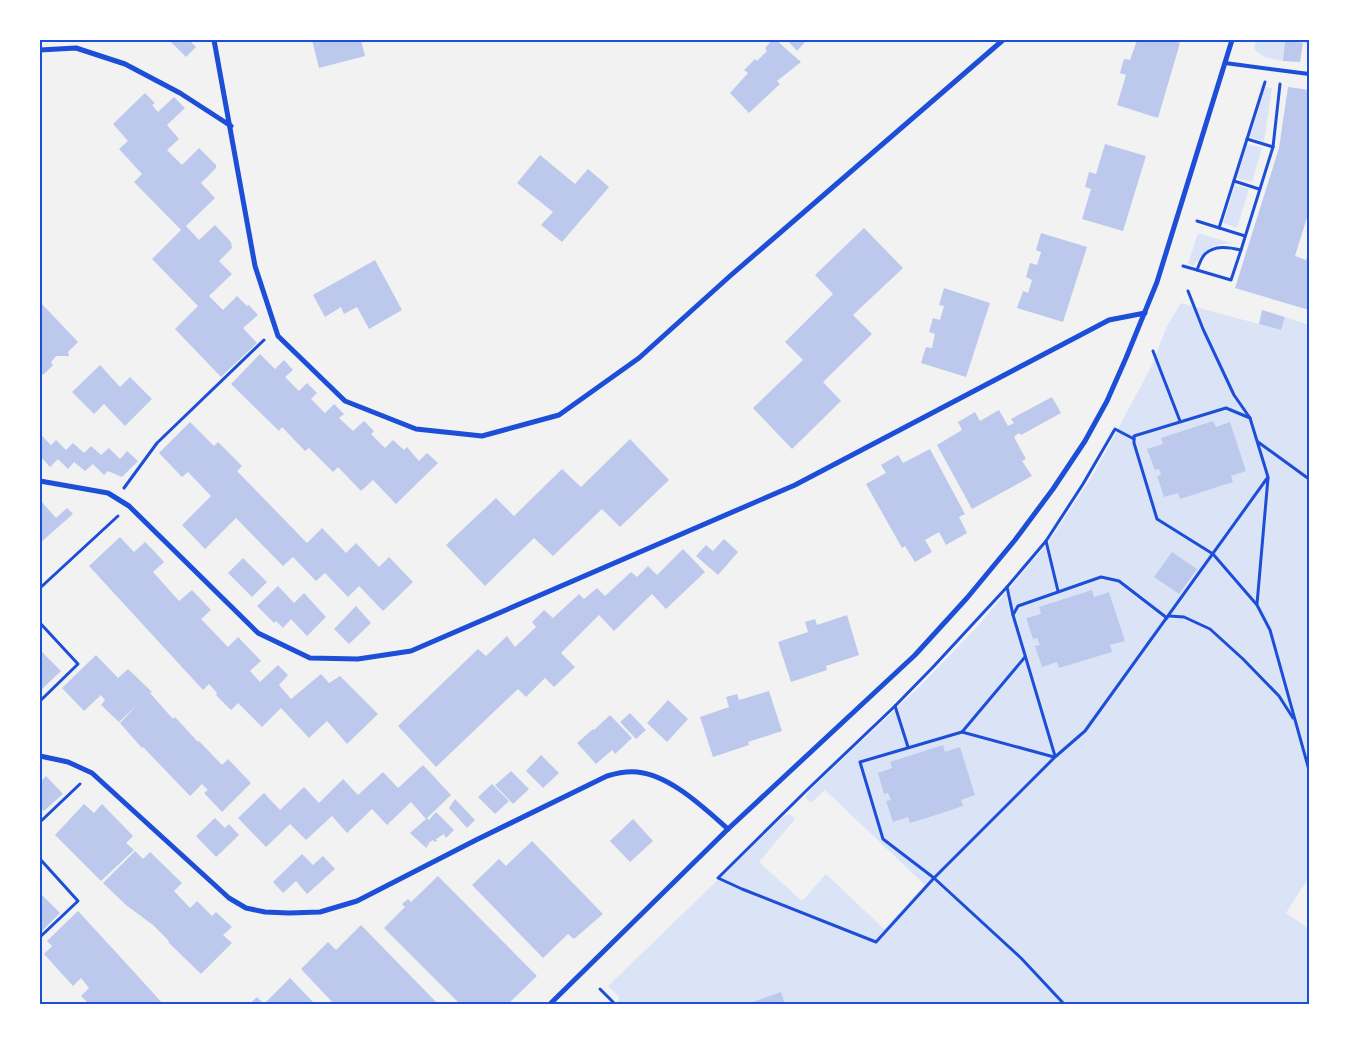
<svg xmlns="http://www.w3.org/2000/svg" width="1349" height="1044" font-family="'Playfair Display',serif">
  <rect width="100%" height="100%" fill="#f2f2f2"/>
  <g fill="#dbe4f7">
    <path d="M1256 40H1309V44L1285 40 1283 61C1271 59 1261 58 1254 48Z"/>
    <polygon points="1265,87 1272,88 1264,142 1250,137"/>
    <polygon points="1247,144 1262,148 1252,182 1237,178"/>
    <polygon points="1235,185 1249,189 1237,228 1223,223"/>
    <path d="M1198 233 1234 244C1213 242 1205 249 1194 266L1188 264Z"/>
    <polygon points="1181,303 1281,330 1285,317 1309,325 1309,877 1286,913 1309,929 1309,1004 614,1004 620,998 608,986 783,817 790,814 795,819 759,862 802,901 826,874 884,929 925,885 825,790 811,803 805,797 810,790 920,686 977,627 1049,541 1093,475 1151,367 1167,326"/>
  </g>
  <g fill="#bdc9ec">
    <polygon points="169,40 189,40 196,47 186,57"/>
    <polygon points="312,40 361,40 365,56 319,68"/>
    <polygon points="772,40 776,40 801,62 777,81 780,84 749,113 730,93 748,73 744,70 755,59 757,61 767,51 765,48"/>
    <polygon points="787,40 807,40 797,51"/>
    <polygon points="1137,40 1172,40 1180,43 1158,118 1117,105 1126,75 1120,73 1124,59 1130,60"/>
    <polygon points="1285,40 1303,43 1300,62 1283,61"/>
    <polygon points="1288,87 1309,90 1309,211 1295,256 1306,260 1309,251 1309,310 1235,288 1279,148"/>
    <polygon points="145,93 155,103 152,105 158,112 174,97 185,108 167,125 179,139 167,150 182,165 199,148 216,165 216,168 201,183 215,198 186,226 199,240 215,225 231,242 232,248 219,261 232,274 209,296 223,310 237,296 247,306 249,305 258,315 243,328 257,343 221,377 175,329 198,306 152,259 181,230 134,182 142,174 119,149 128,141 113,124"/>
    <polygon points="1105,144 1146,156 1123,231 1082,219 1091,189 1085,187 1089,172 1096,174"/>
    <polygon points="540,155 575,184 588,169 609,187 562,242 541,225 553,212 517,183"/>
    <polygon points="864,228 903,268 853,315 872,334 823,382 841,401 792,449 753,408 803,360 785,342 833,294 815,275"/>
    <polygon points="1041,233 1087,247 1063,322 1017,308 1023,291 1028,293 1032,280 1026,277 1030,263 1037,265 1041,252 1036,250"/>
    <polygon points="375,260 402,310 369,329 357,307 344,314 341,307 325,317 313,295"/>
    <polygon points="944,288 990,303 966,377 921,363 926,347 932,348 935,334 929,332 933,318 940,320 944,306 939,305"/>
    <polygon points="40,302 78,342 68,352 69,356 56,356 51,362 53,365 43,375 40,372"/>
    <polygon points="1262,310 1285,317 1281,330 1259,324"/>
    <polygon points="260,354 275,369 284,360 293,370 285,377 299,391 307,383 317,393 311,399 325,413 334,404 344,414 339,418 353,431 364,421 374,431 371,434 385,448 393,440 404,450 407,447 419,461 427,453 438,463 396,504 373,480 361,491 338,467 333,472 309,448 305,451 282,427 279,431 231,384"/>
    <polygon points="100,365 120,387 130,377 152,399 125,426 104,404 94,414 72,392"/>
    <polygon points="1052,397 1061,413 1021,435 1019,433 1014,437 1026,459 1022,461 1032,476 972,509 937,445 962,430 958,422 975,412 980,421 999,410 1008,426 1014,423 1011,419"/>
    <polygon points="1213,421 1216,427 1230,422 1246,471 1231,476 1233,482 1180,499 1178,493 1164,497 1157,476 1161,475 1159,469 1155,470 1147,449 1163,444 1161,438"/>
    <polygon points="190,422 214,446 218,442 242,466 237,471 307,543 322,528 346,553 356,543 379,567 389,557 413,582 383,611 359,586 348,597 325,573 316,581 293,557 283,566 236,518 205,549 182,525 211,496 188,472 182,477 159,453"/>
    <polygon points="40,434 51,445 56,440 66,450 73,443 84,453 91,446 101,455 109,448 120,459 127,451 138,461 122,477 108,471 104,475 93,464 85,471 74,462 68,469 58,459 50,467 40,456"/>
    <polygon points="630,439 669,480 620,527 602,509 553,556 534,538 485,586 446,545 496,498 514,516 562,469 581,487"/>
    <polygon points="930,449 965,514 959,517 967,533 946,545 939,532 925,540 932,552 915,562 905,546 902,548 866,484 886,473 881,465 898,455 903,463"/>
    <polygon points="40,500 56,518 67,508 73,514 40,543"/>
    <polygon points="120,537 134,552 145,542 154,551 164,562 153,572 179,601 192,590 211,610 201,619 228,647 238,637 261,661 250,671 260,682 278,665 288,675 279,685 291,699 321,674 329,683 340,676 378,714 347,744 327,721 309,738 281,708 262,727 238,703 231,710 216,695 217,693 209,684 203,690 89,566"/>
    <polygon points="724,539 738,552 718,575 696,556 706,545 713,551"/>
    <polygon points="683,549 705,572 666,609 652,594 614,631 599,615 561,653 575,667 554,687 545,678 526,697 518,689 436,767 398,726 478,649 486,656 507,636 515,647 536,627 532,622 544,610 553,618 579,594 584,599 597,588 605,596 631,572 637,577 648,566 657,575"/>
    <polygon points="1172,552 1197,569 1179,594 1154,577"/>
    <polygon points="243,558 267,582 252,597 228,573"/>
    <polygon points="278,586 294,603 304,593 326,617 307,636 291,619 283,628 276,621 274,623 257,606"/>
    <polygon points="1092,590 1094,597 1109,592 1125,641 1110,645 1112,652 1059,668 1057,662 1042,667 1035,646 1040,645 1037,638 1033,639 1026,618 1041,614 1039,607"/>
    <polygon points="356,606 371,623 349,644 334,629"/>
    <polygon points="847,615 859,655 826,666 827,670 791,682 778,642 808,632 805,622 815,619 817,625"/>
    <polygon points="40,650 61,671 40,691"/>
    <polygon points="96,655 118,678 128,669 152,692 150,693 173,719 175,717 198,742 199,741 222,765 228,759 251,783 222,812 204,793 208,790 202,784 190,796 143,747 142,748 120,723 137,705 119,722 101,705 105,700 101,695 84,711 62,688"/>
    <polygon points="769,691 782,731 748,742 749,745 713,757 700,717 729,707 726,697 737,694 739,700"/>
    <polygon points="668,700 688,719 667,742 647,723"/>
    <polygon points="630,713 646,730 636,739 620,722"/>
    <polygon points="610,715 632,738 615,754 612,750 596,764 577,743 593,729 594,730"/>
    <polygon points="943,745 945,752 960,747 975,795 961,800 963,806 939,814 910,823 908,817 893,822 886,801 891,800 888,793 884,794 878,773 892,768 890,762"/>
    <polygon points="541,755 559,773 543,788 526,771"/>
    <polygon points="423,765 451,795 426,819 411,802 387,825 372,809 347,833 332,816 306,840 290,824 266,847 238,818 264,793 280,810 304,787 319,803 343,779 358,795 383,772 398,788"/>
    <polygon points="511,771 529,789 513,804 495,785"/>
    <polygon points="46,776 63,794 44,811 40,807 40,782"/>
    <polygon points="492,784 509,801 495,814 478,797"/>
    <polygon points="455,799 475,820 467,828 449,808"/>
    <polygon points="84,804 94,813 102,804 133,836 126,843 134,850 101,881 55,835"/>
    <polygon points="436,812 454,830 446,838 444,834 436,839 437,841 435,842 433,840 424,846 430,843 426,848 424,846 410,833 427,818 429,820"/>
    <polygon points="215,818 225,828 229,824 239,835 216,857 196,836"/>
    <polygon points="633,819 653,841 630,862 610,841"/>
    <polygon points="532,841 603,914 574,939 568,934 543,958 472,885 499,859 506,866"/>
    <polygon points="135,851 143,859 150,852 182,883 174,891 190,908 197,901 212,916 216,912 232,927 223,935 232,943 201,974 168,942 169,941 153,925 126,905 103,883"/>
    <polygon points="302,854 313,865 323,856 335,869 307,894 296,881 283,893 273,882"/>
    <polygon points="438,876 537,976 508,1004 460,1004 384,928 405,907 402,904 408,899 411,902"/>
    <polygon points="40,893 60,913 40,933"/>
    <polygon points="78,911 135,973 163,1004 89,1004 81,996 89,988 81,978 73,986 44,954 52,946 47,941"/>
    <polygon points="361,925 438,1004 334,1004 301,969 328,942 336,950"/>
    <polygon points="290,978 315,1004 249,1004 257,997 264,1004"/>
    <polygon points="781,992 785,1004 747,1004"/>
  </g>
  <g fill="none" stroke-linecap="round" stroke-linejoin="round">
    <g stroke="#1d4ed8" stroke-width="3">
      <polyline points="1247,139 1273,147"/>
      <polyline points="1234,181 1259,189"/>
      <polyline points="1197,221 1245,236"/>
      <polyline points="1219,228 1265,82"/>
      <path d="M1183 266 1197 270C1199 265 1201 258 1205 254 1215 245 1228 247 1241 250L1273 147 1280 84"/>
      <polyline points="1197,270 1231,280 1241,250"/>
      <polyline points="1188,291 1203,329 1234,395 1250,418"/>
      <polyline points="1153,351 1180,421"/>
      <polyline points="1258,442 1309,479"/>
      <polyline points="124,488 157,443 264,340"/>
      <polyline points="1046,541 1058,591"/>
      <polyline points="1007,587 1046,541 1083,484 1115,429 1134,439"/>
      <polyline points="40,588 118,516"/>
      <polyline points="1257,604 1268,478"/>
      <polyline points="1013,615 1007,587 934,666 895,706 809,788 718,878 742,889 876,942 934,878 1055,757 1085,731 1268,477 1250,418 1226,408 1134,436 1134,443 1157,519 1213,554 1257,605 1270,630 1309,770"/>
      <polyline points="1169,616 1184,617 1210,629 1243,659 1279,696 1293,718"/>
      <polyline points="40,623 78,664 40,701"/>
      <polyline points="895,706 908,747"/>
      <polyline points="962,732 1025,657"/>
      <polyline points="1055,756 1013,615 1018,606 1101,577 1119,581 1167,618"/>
      <polyline points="1054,757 962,732 860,762 883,839 934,878 1021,958 1064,1004"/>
      <polyline points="40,822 80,784"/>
      <polyline points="40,859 78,901 40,937"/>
      <polyline points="600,989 615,1004"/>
    </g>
    <polyline stroke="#1d4ed8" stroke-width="4" points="1225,63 1309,74"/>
    <g stroke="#1d4ed8" stroke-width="5">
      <polyline points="214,40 255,266 278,336 345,401 416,429 482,436 559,415 639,358 730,276 1003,40"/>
      <polyline points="40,50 76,48 125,64 180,93 231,126"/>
      <polyline points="40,481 108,493 129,506 258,633 310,658 358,659 411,651 795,485 1109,320 1145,313"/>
      <path d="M40 756 68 762 92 773 229 898 246 908 265 912 289 913 320 912 357 901 476 840 607 776C617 773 627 771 637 772 670 775 704 808 728 829"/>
      <polyline points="550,1004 728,829 915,655 967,598 1015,540 1053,489 1085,441 1107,401 1126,358 1157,282 1232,40"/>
    </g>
  </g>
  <rect width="1349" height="1044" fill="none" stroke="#ffffff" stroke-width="82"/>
  <rect x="41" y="41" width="1267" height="962" fill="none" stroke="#1d4ed8" stroke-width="2"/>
</svg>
